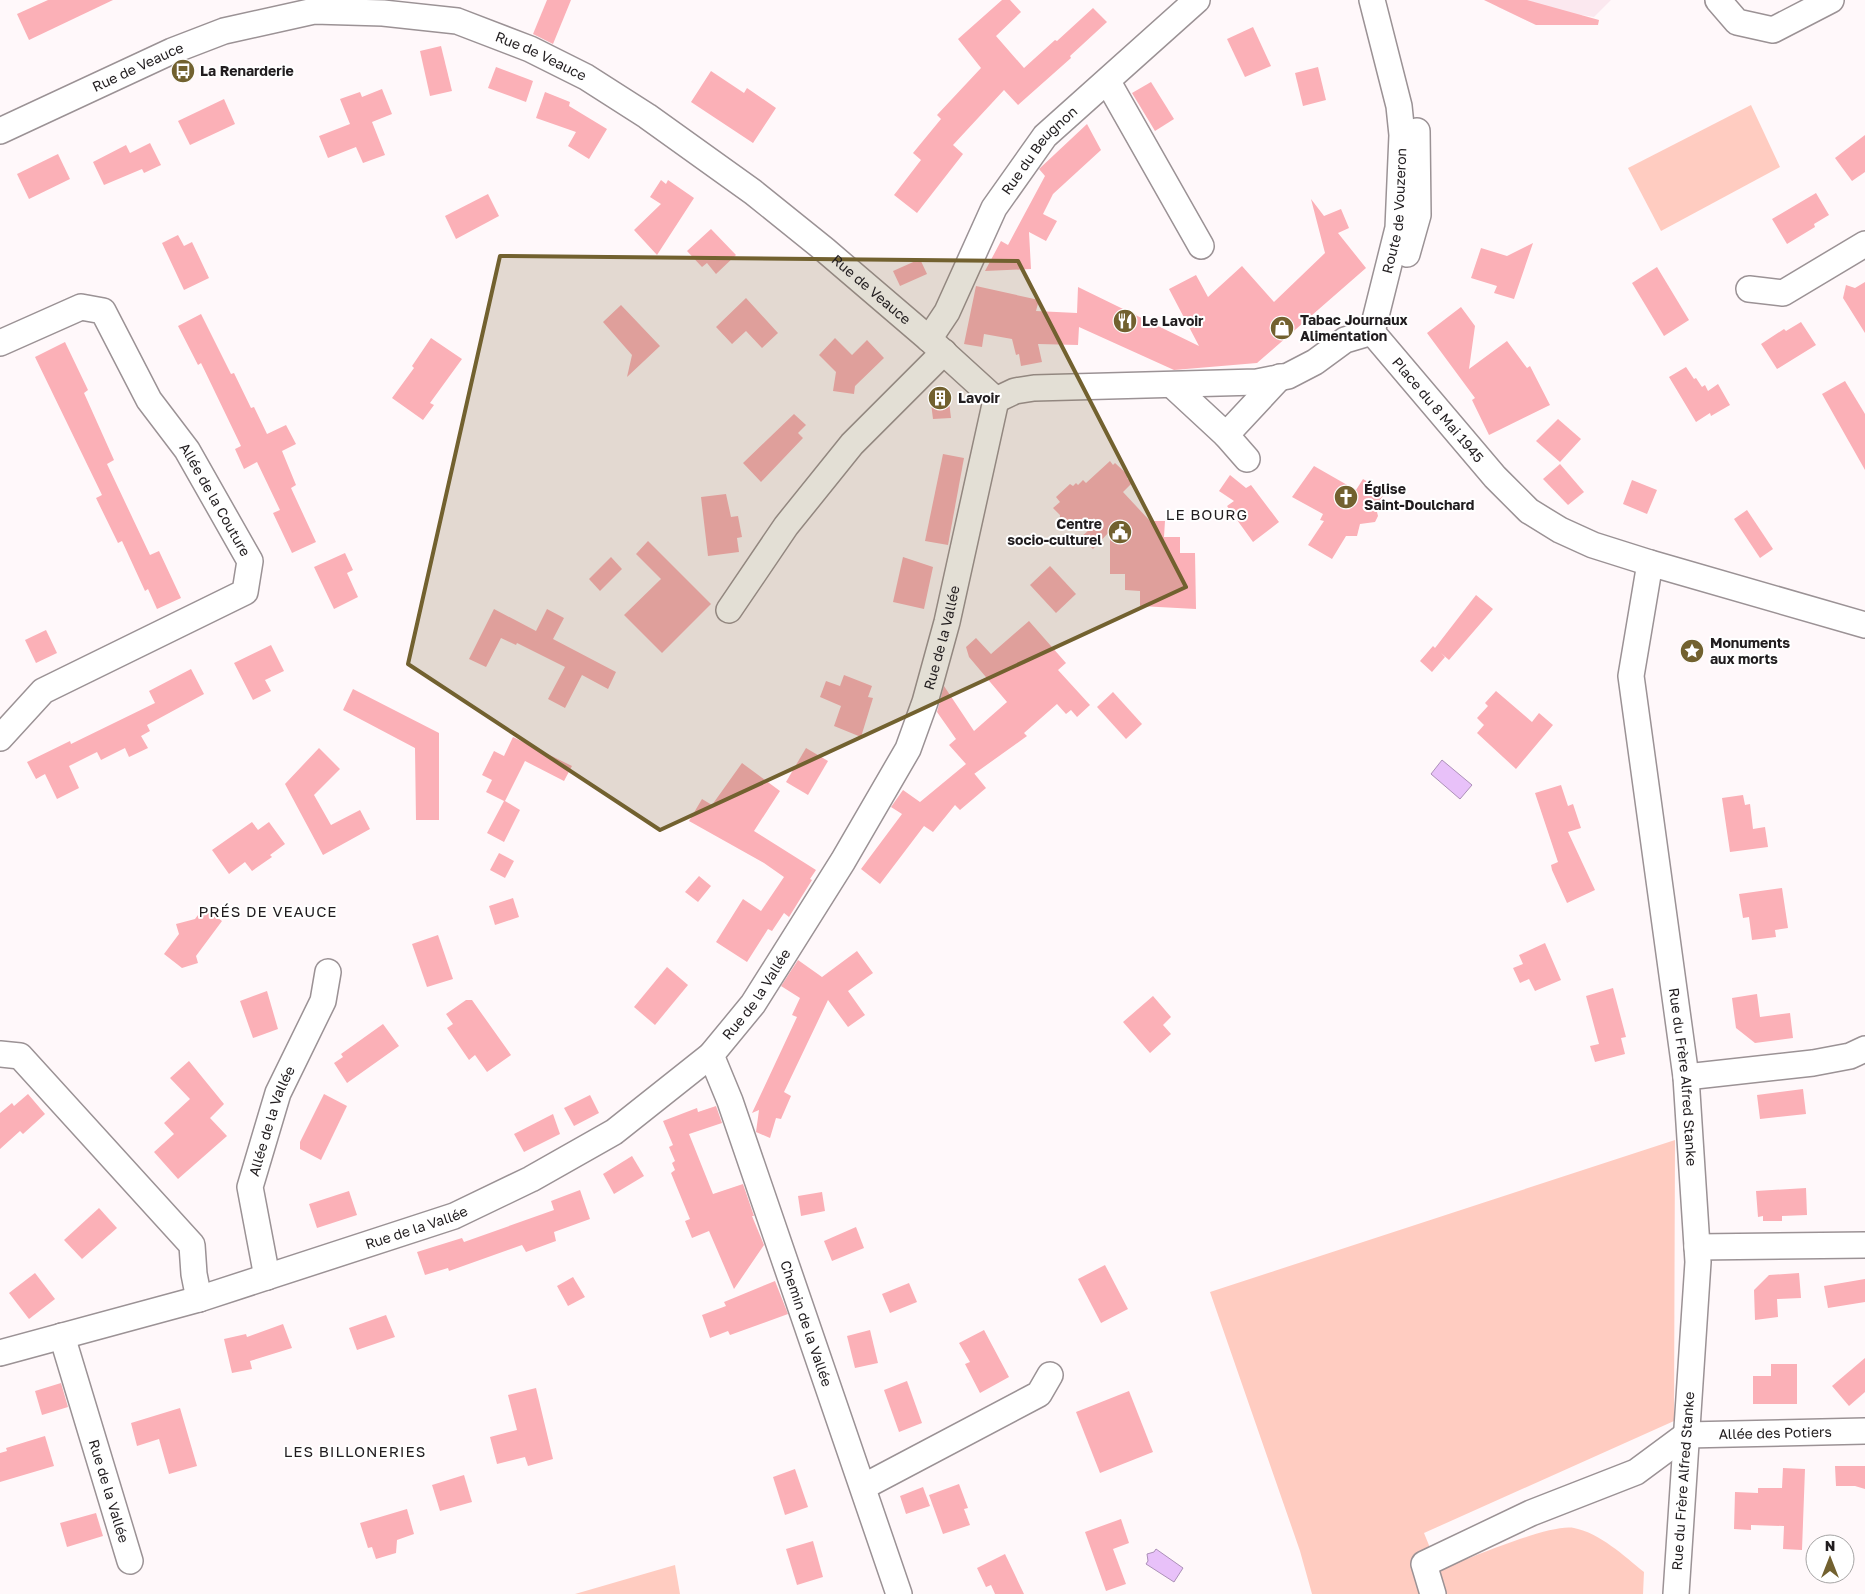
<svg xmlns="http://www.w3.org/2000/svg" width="1865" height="1594" font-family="'Golos Text',sans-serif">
  <rect width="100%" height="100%" fill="#fff8fa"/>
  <polygon fill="#fbe8ef" points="1496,0 1611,0 1594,17 1582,15 1575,25 1536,25 1498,7 1495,4"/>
  <g fill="#ffccc1">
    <polygon points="1751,105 1780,167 1661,231 1628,168"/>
    <path d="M1675 1140 1674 1421 1424 1533 1439 1570C1466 1560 1550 1523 1574 1528 1600 1533 1624 1556 1644 1572L1643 1594H1312L1300 1551 1210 1292Z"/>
    <polygon points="675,1565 680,1594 575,1594"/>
  </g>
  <g fill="#e8c1f9" stroke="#ac90b8">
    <polygon points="1442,760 1472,785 1460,799 1431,774"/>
    <polygon points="1156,1549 1183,1568 1174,1582 1146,1564 1148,1561 1147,1554 1154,1552"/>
  </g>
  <g fill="#fbb0b7">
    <polygon points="48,0 113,0 29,40 17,14"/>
    <polygon points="547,0 571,0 553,44 533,34"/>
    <polygon points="1002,0 1010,0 1021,12 996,36 1024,68 1055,40 1057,41 1093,8 1107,22 1070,56 1071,58 1018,105 1004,90 953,145 963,154 917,213 894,195 921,160 913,153 941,119 937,115 981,68 958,39"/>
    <polygon points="1484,0 1527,0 1599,20 1598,25 1536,25"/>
    <polygon points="1253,27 1271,66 1245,77 1227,39"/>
    <polygon points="441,46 452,91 430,96 420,51"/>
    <polygon points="496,67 533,81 526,102 488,88"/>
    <polygon points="1318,67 1326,100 1303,106 1295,73"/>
    <polygon points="711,71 744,93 747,88 776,108 753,143 691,102"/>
    <polygon points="1151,82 1174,119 1155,131 1132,93"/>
    <polygon points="382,89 392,114 372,122 385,155 363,163 356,147 328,158 319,136 350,124 340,99 360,92 362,97"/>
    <polygon points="545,92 570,102 569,106 607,129 589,159 568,146 576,132 536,118"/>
    <polygon points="224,99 235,124 190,145 178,121"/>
    <polygon points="1087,124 1101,150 1053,194 1043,214 1057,221 1046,241 1029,232 1031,269 985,271 1001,241 1008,245 1045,176 1039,169"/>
    <polygon points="1865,135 1865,172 1852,181 1835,158"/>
    <polygon points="150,143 161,165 144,173 142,169 104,185 93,162 126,145 130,153"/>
    <polygon points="58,154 70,179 29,199 17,174"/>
    <polygon points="661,180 666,184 668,180 694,198 657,255 634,230 661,204 650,197"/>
    <polygon points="1816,193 1829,215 1814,224 1815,227 1787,244 1772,219"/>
    <polygon points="488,194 499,216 456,239 445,216"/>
    <polygon points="1311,199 1324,216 1341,209 1349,228 1338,233 1366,268 1257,363 1174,370 1079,327 1078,345 1038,344 1042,362 1021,366 1019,354 1016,355 1012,339 984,334 982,347 964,344 976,286 1039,300 1036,311 1077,313 1078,287 1199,346 1169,289 1196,275 1208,297 1242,266 1274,302 1325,253"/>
    <polygon points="711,229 736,255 716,274 707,263 702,267 687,251"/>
    <polygon points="178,235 184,246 192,242 209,278 184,290 162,243"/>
    <polygon points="1533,243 1514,299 1494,293 1497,286 1471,278 1481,248 1507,256"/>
    <polygon points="920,259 927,274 900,286 893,271"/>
    <polygon points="1657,267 1689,320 1664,336 1632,283"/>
    <polygon points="1865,282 1865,333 1843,298 1846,285 1855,288"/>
    <polygon points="746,298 778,333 762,348 746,331 732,344 716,327"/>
    <polygon points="621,305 660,346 627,377 632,355 603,322"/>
    <polygon points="1461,307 1475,326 1469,369 1507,341 1527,368 1530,366 1550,405 1489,435 1472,400 1475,398 1427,333"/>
    <polygon points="201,314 231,374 234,373 251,408 254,407 267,434 286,425 296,444 282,451 296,485 291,488 316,542 292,553 273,513 280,510 257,462 244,469 235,449 241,446 201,363 198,365 178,326"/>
    <polygon points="1801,322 1816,345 1777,369 1761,344 1784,329 1786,331"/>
    <polygon points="431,338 462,359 430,403 434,405 423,420 392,398 414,368 412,366"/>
    <polygon points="835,338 852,355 867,340 884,358 855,386 854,394 833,391 836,372 819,355"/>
    <polygon points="65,342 88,390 84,393 114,460 107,464 150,555 159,551 181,598 157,609 148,589 145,591 122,541 118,543 96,498 102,495 35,357"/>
    <polygon points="1686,367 1694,379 1696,378 1702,387 1705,385 1708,391 1718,384 1730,405 1711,416 1710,413 1696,422 1669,377"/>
    <polygon points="1845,381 1865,414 1865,470 1822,394"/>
    <polygon points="948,393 951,418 933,419 930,395"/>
    <polygon points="794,414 806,425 798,433 803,438 761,482 743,463"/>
    <polygon points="1558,419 1581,439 1560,462 1536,441"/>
    <polygon points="943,454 964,458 948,545 925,541"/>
    <polygon points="1110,461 1113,465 1115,463 1129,476 1127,478 1132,483 1123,492 1150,521 1165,521 1164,537 1180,537 1180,553 1195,553 1196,609 1140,606 1140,591 1125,590 1125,574 1110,574 1110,531 1093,549 1081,537 1089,530 1059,529 1060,515 1053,508 1060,502 1056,497 1070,484 1073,486 1076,483 1078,485 1083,480 1086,483"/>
    <polygon points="1560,464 1584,492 1568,505 1543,479"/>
    <polygon points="1314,466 1356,490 1363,479 1385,492 1376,508 1378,516 1375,522 1360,524 1357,536 1346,536 1332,559 1308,545 1324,521 1320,520 1323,514 1292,497"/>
    <polygon points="1230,475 1246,488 1251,485 1279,522 1253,542 1227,506 1234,501 1219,491"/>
    <polygon points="1632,480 1657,490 1647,514 1623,504"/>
    <polygon points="726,494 731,517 738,516 742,537 737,538 739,552 708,556 701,497"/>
    <polygon points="1747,510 1773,549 1760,558 1734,519"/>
    <polygon points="648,541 711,604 662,653 624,615 661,579 636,554"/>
    <polygon points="345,553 353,570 347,573 358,597 334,609 314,567"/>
    <polygon points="611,557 622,569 600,591 589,579"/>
    <polygon points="903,557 933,567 924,609 893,602"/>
    <polygon points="1050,566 1076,594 1056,613 1030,585"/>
    <polygon points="1476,595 1493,609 1449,660 1441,653 1445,657 1432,672 1420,661 1433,646 1435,648"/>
    <polygon points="494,609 536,631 547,609 564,618 553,639 616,672 608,689 582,675 565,708 548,699 565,667 517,643 516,645 501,638 486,667 469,659"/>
    <polygon points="1029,621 1066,663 1058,670 1090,705 1077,717 1071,710 1066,714 1057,704 1024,733 1027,736 974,774 973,772 986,788 960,810 955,805 933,832 924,826 880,884 861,869 902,814 891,807 903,790 920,802 966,764 949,745 956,739 937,712 944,686 974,731 1007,702 969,657 966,647 976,638 991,654"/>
    <polygon points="46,630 57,653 36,663 25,640"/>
    <polygon points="271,645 284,671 265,680 271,691 253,700 234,663"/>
    <polygon points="191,669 204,694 147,725 150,731 141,736 148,748 129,757 125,748 101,760 97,752 69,766 79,788 57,799 45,774 36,779 27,762 70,741 71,744 155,703 149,691"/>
    <polygon points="844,675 872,686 868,697 873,698 861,737 834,726 841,706 820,697 826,681 840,686"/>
    <polygon points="353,689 439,733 439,820 416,820 415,748 343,710"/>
    <polygon points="1496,691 1532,722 1539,713 1553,725 1516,769 1477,733 1484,725 1477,718 1488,706 1485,703"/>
    <polygon points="1113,692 1142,724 1126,739 1097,707"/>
    <polygon points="513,737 572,766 564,781 525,761 505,801 520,810 504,842 487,833 504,801 486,792 492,780 482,775 494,751 504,756"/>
    <polygon points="319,748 340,769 314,795 331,825 360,810 370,829 323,855 285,784"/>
    <polygon points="806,748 828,761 808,795 786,782"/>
    <polygon points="742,763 780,791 754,831 816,870 810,879 812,880 789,917 784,913 772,931 768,929 747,962 716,942 743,899 761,911 784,877 764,863 689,821 702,799 712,805"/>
    <polygon points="1561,785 1568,806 1573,804 1581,828 1568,832 1595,890 1567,903 1552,870 1551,865 1558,862 1535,793"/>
    <polygon points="1743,795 1745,805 1750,804 1753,829 1765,827 1768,847 1730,852 1722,798"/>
    <polygon points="252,822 258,830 269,822 285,844 270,855 272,857 252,871 245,862 229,874 212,850"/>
    <polygon points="499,853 514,861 505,878 490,870"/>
    <polygon points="699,876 711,886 698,902 685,892"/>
    <polygon points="1782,888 1788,928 1775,930 1776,937 1752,940 1749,917 1743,918 1739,894"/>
    <polygon points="513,898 519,917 495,925 489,906"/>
    <polygon points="204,907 222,921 196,956 198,963 182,968 164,954 179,934 176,924 195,919"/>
    <polygon points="438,935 453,979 427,987 412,944"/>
    <polygon points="1545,943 1561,980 1535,991 1529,979 1520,983 1513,968 1523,964 1519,955"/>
    <polygon points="857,951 873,973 848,991 865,1015 848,1027 828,1000 784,1092 791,1096 781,1119 776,1118 770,1138 756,1132 759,1110 752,1113 797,1017 792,1015 800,998 781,986 798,960 822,977"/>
    <polygon points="667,967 688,985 655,1025 634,1007"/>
    <polygon points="1613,988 1626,1037 1621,1038 1625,1054 1595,1062 1590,1046 1599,1044 1586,996"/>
    <polygon points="267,991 278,1029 253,1038 240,1001"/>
    <polygon points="1757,994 1760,1017 1790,1013 1793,1038 1755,1043 1736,1028 1732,998"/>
    <polygon points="1153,996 1171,1017 1163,1025 1171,1034 1150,1053 1123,1022"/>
    <polygon points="466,1000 472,1000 511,1055 487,1072 475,1055 469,1060 447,1028 453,1024 446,1014"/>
    <polygon points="383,1024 399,1046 347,1083 334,1063 343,1057 341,1054"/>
    <polygon points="189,1061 224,1104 210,1118 227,1136 178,1179 154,1152 174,1134 164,1123 190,1099 170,1078"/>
    <polygon points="1803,1089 1806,1114 1760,1119 1757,1095"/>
    <polygon points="28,1094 45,1114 23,1134 20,1131 0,1149 0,1113 12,1103 14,1106"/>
    <polygon points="324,1094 347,1106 321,1160 300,1149 300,1142"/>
    <polygon points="590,1095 599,1113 574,1126 564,1108"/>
    <polygon points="716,1106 722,1123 689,1134 713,1194 743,1184 754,1216 752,1216 764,1245 734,1289 709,1231 692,1238 685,1221 690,1219 671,1173 675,1170 672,1163 675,1161 669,1147 673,1145 663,1121 697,1108 698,1112"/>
    <polygon points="553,1114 560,1134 524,1152 514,1134"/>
    <polygon points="632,1156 644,1176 614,1194 603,1174"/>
    <polygon points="1806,1188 1807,1215 1782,1216 1782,1221 1763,1221 1763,1216 1758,1217 1756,1191"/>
    <polygon points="580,1190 590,1219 554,1232 556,1241 526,1252 522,1245 449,1271 448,1268 425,1275 417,1252 462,1238 464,1242 554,1210 551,1201"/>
    <polygon points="349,1191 357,1215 317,1228 309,1204"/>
    <polygon points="822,1192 825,1211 801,1216 798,1196"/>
    <polygon points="99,1208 117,1228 82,1259 64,1240"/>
    <polygon points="856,1227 864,1248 832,1261 824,1241"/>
    <polygon points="1105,1265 1128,1309 1101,1323 1078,1279"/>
    <polygon points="35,1273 55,1299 29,1319 9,1293"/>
    <polygon points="1799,1273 1801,1298 1777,1299 1778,1317 1755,1320 1754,1290 1769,1275"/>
    <polygon points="573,1277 585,1297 568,1306 557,1286"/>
    <polygon points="1865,1279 1865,1302 1828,1308 1824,1286"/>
    <polygon points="775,1281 788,1314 730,1335 728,1331 710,1338 702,1315 726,1306 724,1302"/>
    <polygon points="909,1283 917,1302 890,1313 882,1294"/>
    <polygon points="386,1315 395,1337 357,1350 349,1328"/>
    <polygon points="283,1324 292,1348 250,1361 252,1369 232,1373 224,1339 246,1334 247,1337"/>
    <polygon points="870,1330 878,1363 855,1368 847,1336"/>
    <polygon points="984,1330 1009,1377 980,1393 965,1364 970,1362 959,1343"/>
    <polygon points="1865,1358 1865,1392 1849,1406 1832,1386"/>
    <polygon points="1771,1364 1797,1364 1797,1404 1753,1404 1753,1376 1771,1376"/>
    <polygon points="907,1381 922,1423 899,1432 884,1390"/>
    <polygon points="61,1383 68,1407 42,1415 35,1391"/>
    <polygon points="536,1388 553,1459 528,1466 525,1457 497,1464 490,1437 517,1430 508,1395"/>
    <polygon points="1129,1391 1153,1452 1100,1473 1076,1412"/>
    <polygon points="180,1408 197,1466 169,1474 159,1439 137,1446 131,1423"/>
    <polygon points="45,1436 54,1466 0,1482 0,1453 7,1451 6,1448"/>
    <polygon points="1835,1466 1865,1466 1865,1489 1855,1486 1836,1486"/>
    <polygon points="1783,1468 1805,1469 1802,1550 1783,1549 1784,1526 1751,1525 1751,1530 1734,1529 1735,1492 1758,1493 1758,1488 1782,1488"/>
    <polygon points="795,1469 808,1507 785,1515 773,1477"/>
    <polygon points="464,1475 472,1502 440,1511 432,1485"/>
    <polygon points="959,1484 968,1508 964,1509 970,1525 943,1534 929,1495"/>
    <polygon points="923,1487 930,1506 906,1514 900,1496"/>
    <polygon points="407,1509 414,1534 397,1540 396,1553 376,1559 372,1547 368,1548 360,1523"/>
    <polygon points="96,1513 103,1536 67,1547 60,1523"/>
    <polygon points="1121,1519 1129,1543 1113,1549 1126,1584 1106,1591 1085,1532"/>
    <polygon points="813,1541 823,1577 797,1585 786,1549"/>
    <polygon points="1005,1554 1024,1594 995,1594 991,1585 986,1587 977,1568"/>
  </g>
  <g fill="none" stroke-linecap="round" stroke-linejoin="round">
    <g stroke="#9b9295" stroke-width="28">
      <g id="minor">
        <polyline points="1718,0 1737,22 1773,30 1831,0"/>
        <polyline points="1108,82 1201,246"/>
        <path id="s1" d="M0 131 172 51 224 31 314 11 383 13 457 21 530 49 586 77 647 116 753 192 825 250 929 339 996 400"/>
        <polyline points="1407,254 1418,215 1417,131"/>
        <polyline points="1749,289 1783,293 1865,244"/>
        <path id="s2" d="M1372 332 1495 477 1529 511 1560 530 1593 545 1650 563 1865 625"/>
        <path id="s3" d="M1372 332 1398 228 1402 135 1399 106 1372 0"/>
        <path id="s4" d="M929 339 947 312 994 208 1045 136 1197 0"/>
        <path id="s5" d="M0 343 81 307 103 311 149 400 187 450 250 561 245 592 43 691 0 738"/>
        <polyline points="1172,385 1226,435 1280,377"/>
        <polyline points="996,400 1015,391 1034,388 1257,382 1288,376 1315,362 1345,340 1372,332"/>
        <polyline points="1226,435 1247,459"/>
        <path id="s6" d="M1650 563 1631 676 1686 1077 1698 1262 1676 1594"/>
        <polyline points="729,610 786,526 852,444 944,352"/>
        <polyline points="0,1054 20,1056 192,1245 194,1274 199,1299"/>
        <path id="s7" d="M711 1055 730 1101 899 1594"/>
        <polyline points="1686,1077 1813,1063 1850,1056 1865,1049"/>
        <polyline points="1697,1247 1865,1245"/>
        <path id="s8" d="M267 1277 250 1187 278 1093 323 1001 328 972"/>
        <path id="s9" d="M62 1336 130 1561"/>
        <path id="s10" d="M0 1353 199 1299 454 1216 531 1179 614 1132 711 1055 753 1004 843 861 908 749 925 702 947 622 996 400"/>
        <polyline points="863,1487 1039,1394 1050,1375"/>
        <path id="s11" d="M1433 1594 1424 1564 1531 1513 1636 1472 1686 1435 1865 1431"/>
      </g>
    </g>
    <use href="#minor" stroke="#fff" stroke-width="25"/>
  </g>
  <path fill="#72612f" fill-opacity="0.2" stroke="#72612f" stroke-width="4" stroke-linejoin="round" d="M500 256 1018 261 1186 587 660 830 408 664Z"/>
  <defs>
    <g id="bus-disc" transform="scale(1.25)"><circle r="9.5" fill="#72612f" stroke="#fff"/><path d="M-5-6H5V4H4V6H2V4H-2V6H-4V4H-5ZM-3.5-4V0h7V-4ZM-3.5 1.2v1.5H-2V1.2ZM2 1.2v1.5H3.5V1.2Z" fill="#fff"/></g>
    <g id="restaurant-disc" transform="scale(1.25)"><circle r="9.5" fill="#72612f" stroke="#fff"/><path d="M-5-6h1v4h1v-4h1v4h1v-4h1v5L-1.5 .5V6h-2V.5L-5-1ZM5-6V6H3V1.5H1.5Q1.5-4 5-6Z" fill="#fff"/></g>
    <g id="shop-disc" transform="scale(1.25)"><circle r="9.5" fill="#72612f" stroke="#fff"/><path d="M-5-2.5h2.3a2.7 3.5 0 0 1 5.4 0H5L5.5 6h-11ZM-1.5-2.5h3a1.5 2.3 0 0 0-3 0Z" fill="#fff"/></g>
    <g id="building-disc" transform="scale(1.25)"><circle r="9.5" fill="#72612f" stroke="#fff"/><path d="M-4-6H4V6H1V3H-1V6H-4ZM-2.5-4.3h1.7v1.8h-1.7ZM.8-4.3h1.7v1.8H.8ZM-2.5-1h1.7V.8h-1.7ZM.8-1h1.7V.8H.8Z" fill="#fff"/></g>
    <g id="church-disc" transform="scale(1.25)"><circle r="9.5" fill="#72612f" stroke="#fff"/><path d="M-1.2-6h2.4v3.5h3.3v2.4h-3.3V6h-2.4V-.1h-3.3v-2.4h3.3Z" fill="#fff"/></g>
    <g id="civic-disc" transform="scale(1.25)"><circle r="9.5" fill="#72612f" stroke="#fff"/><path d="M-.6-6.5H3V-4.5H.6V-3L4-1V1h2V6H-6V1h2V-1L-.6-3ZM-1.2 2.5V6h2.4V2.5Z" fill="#fff"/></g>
    <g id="sight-disc" transform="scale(1.25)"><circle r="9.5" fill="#72612f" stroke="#fff"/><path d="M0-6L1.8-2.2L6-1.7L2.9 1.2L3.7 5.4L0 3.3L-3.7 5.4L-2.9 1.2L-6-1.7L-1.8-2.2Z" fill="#fff"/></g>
  </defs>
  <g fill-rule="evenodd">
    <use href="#bus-disc" x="183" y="71"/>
    <use href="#restaurant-disc" x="1125" y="321"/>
    <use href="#shop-disc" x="1282" y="328"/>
    <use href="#building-disc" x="940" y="398"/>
    <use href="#church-disc" x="1346" y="497"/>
    <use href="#civic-disc" x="1120" y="532"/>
    <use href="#sight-disc" x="1692" y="651"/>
  </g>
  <g text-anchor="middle" stroke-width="4" stroke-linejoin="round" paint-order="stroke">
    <g font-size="14" fill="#211d1f" stroke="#fff">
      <text dy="5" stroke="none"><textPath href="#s1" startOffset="572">Rue de Veauce</textPath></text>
      <text dy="5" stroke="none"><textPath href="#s1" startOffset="152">Rue de Veauce</textPath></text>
      <text dy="5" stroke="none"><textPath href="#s4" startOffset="220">Rue du Beugnon</textPath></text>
      <text dy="5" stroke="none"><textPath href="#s3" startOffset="124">Route de Vouzeron</textPath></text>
      <text dy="5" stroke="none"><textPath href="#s1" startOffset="978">Rue de Veauce</textPath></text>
      <text dy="5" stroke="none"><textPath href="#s2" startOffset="102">Place du 8 Mai 1945</textPath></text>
      <text dy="5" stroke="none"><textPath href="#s5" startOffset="331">Allée de la Couture</textPath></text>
      <text dy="5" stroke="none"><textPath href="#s10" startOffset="1260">Rue de la Vallée</textPath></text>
      <text dy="5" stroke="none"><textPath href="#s10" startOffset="855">Rue de la Vallée</textPath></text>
      <text dy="5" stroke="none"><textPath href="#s6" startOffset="519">Rue du Frère Alfred Stanke</textPath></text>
      <text dy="5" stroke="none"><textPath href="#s8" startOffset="161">Allée de la Vallée</textPath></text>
      <text dy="5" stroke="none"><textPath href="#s10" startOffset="435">Rue de la Vallée</textPath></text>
      <text dy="5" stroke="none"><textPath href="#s7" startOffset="285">Chemin de la Vallée</textPath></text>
      <text dy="5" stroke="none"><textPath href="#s11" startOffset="414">Allée des Potiers</textPath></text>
      <text transform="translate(1683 1481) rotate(-86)" y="5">Rue du Frère Alfred Stanke</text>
      <text dy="5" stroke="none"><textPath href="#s9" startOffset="162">Rue de la Vallée</textPath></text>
    </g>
    <g font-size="14" font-weight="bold" fill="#211d1f" stroke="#fff" text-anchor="start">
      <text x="200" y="76">La Renarderie</text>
      <text x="1300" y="325">Tabac Journaux<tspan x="1300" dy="16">Alimentation</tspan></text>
      <text x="1142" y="326">Le Lavoir</text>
      <text x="958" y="403">Lavoir</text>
      <text x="1364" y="494">Église<tspan x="1364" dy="16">Saint-Doulchard</tspan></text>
      <text x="1102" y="529" text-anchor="end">Centre<tspan x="1102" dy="16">socio-culturel</tspan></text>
      <text x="1710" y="648">Monuments<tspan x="1710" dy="16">aux morts</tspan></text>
    </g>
    <g font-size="15" letter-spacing="1" fill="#211d1f" stroke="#fff">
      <text x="1207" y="520">LE BOURG</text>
      <text x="268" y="917">PRÉS DE VEAUCE</text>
      <text x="355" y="1457">LES BILLONERIES</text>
    </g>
  </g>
  <g transform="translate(1830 1559)"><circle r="24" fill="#ffffff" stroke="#a6a5a5"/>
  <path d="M0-4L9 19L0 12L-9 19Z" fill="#72612f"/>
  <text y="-8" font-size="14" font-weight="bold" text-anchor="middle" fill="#211d1f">N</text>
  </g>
</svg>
